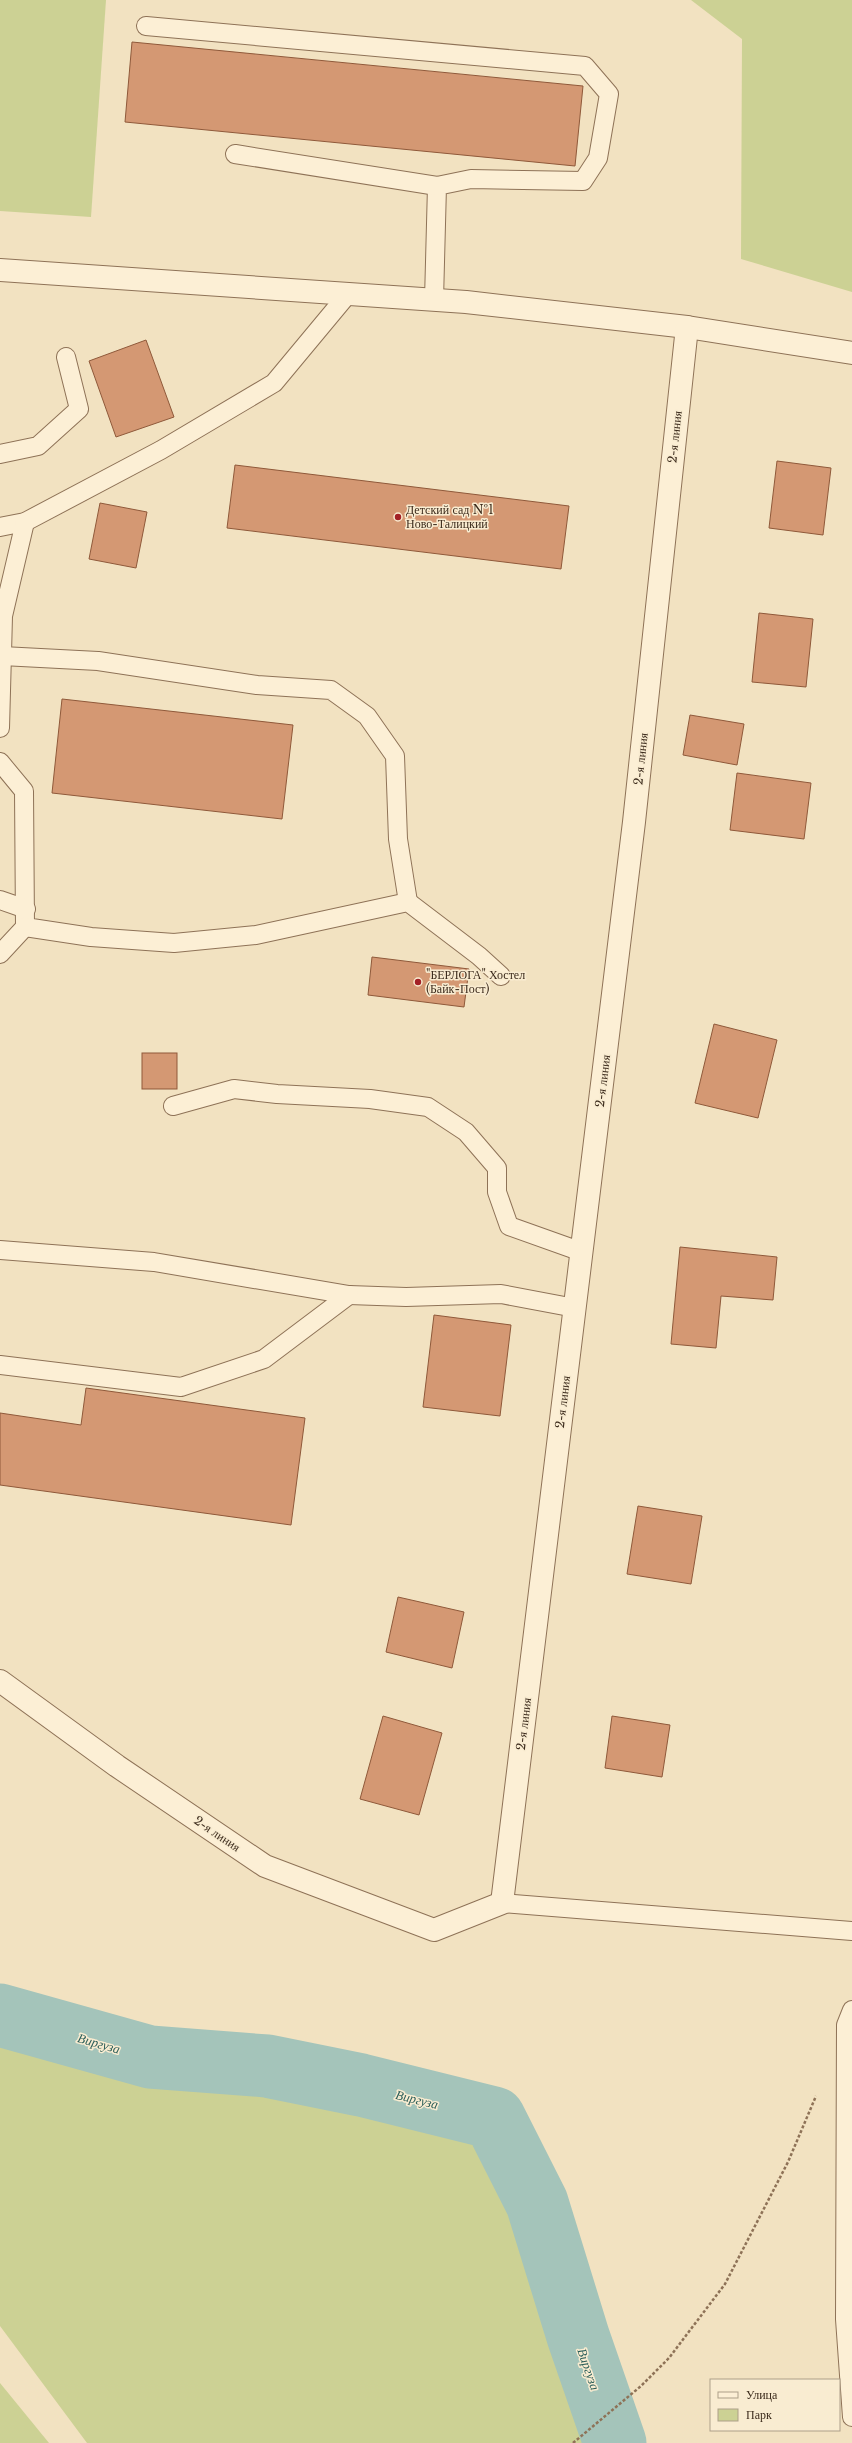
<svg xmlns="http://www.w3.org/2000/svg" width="852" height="2443" font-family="'Libre Baskerville',serif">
  <rect width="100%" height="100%" fill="#f2e2c1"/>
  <g fill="#ccd194">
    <polygon points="0,0 106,0 91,217 0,211"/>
    <polygon points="691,0 852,0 852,292 741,259 742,39"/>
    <polygon points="0,2015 150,2057 267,2066 361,2085 494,2118 537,2203 578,2336 615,2443 87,2443 0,2326"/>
    <polygon points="0,2383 49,2443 0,2443"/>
  </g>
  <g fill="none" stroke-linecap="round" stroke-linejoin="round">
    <polyline stroke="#a4c4ba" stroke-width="63" points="0,2015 150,2057 267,2066 361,2085 494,2118 537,2203 578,2336 615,2443"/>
  </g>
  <g fill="#d49873" stroke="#8f593a">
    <polygon points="132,42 583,86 575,166 125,122"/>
    <polygon points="146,340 174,417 116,437 89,361"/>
    <polygon points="777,461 831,468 823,535 769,528"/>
    <polygon points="235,465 569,506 561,569 227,528"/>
    <polygon points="100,503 147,512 136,568 89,559"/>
    <polygon points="759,613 813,619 806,687 752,682"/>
    <polygon points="62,699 293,725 282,819 52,793"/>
    <polygon points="690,715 744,724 737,765 683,755"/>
    <polygon points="737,773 811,783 804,839 730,830"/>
    <polygon points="372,957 469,969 464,1007 368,995"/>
    <polygon points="714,1024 777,1040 758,1118 695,1103"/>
    <rect x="142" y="1053" width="35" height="36"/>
    <polygon points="680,1247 777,1257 773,1300 721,1296 716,1348 671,1344"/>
    <polygon points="434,1315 511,1325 500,1416 423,1407"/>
    <polygon points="86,1388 305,1418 291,1525 0,1485 0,1413 81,1425"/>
    <polygon points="638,1506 702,1516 691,1584 627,1574"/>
    <polygon points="398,1597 464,1612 452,1668 386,1652"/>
    <polygon points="383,1716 442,1733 419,1815 360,1799"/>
    <polygon points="612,1716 670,1725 662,1777 605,1768"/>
  </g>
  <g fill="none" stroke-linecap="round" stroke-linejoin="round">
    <g stroke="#8e7257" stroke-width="20">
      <g id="service">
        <polyline points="146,26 585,66 609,94 598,158 583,181 471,179 437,186 434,300"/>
        <polyline points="235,154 437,186"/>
        <polyline points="0,454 38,446 79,409 66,357"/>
        <polyline points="0,527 25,522 161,450 274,383 348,294"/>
        <polyline points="2,656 98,661 257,685 331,690 367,716 395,756 398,839 408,902"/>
        <polyline points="0,728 3,616 25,522"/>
        <polyline points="0,762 24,791 25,927 91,937 174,943 256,935 408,902 479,956 501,976"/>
        <polyline points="0,900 26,909"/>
        <polyline points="0,954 25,927"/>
        <polyline points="173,1106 234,1089 277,1094 370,1099 428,1107 466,1132 497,1168 497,1192 509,1226 582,1252"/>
        <polyline points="0,1250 154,1262 349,1295 406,1297 501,1294 575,1308"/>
        <polyline points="0,1365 181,1387 264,1359 349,1295"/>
        <polyline points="502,1903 852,1931"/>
        <polyline points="852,2010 846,2025 845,2319 852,2417"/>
      </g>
    </g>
    <g stroke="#8e7257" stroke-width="24">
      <g id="minor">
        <polyline points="0,270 466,302 687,327 852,353"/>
        <polyline points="0,1681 117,1766 265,1866 434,1930 502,1903 634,822 687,327"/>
      </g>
    </g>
    <polyline stroke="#8e7257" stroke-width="2.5" stroke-dasharray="3 2" stroke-linecap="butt" points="573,2443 641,2386 669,2358 725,2284 788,2162 816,2096"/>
    <use href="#service" stroke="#fcefd5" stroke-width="18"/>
    <use href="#minor" stroke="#fcefd5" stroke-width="22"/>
  </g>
  <g fill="#a32126" stroke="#f9ecd1" stroke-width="1.5">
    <circle cx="398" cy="517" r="4"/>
    <circle cx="418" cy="982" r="4"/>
  </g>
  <g text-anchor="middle" stroke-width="3" stroke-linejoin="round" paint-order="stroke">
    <g font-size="12" fill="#3c2b1c" stroke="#f9ecd1">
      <text transform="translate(675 437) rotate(-84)" y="4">2-я линия</text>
      <text transform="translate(641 759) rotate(-84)" y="4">2-я линия</text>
      <text transform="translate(603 1081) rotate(-83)" y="4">2-я линия</text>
      <text transform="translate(563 1402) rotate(-83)" y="4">2-я линия</text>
      <text transform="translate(524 1724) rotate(-83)" y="4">2-я линия</text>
      <text transform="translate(217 1834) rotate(34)" y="4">2-я линия</text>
    </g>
    <g font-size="12" fill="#3c2b1c" stroke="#f9ecd1" text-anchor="start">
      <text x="406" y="514">Детский сад №1<tspan x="406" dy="14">Ново-Талицкий</tspan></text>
      <text x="426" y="979">"БЕРЛОГА" Хостел<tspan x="426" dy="14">(Байк-Пост)</tspan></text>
    </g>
    <g font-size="13" font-style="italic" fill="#2a5d58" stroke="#f9ecd1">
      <text transform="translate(99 2043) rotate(16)" y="5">Виргуза</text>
      <text transform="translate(417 2099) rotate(14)" y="5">Виргуза</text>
      <text transform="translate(589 2369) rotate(71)" y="5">Виргуза</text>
    </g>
  </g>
  <rect x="710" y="2379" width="130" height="52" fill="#f9ecd1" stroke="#ad9f89"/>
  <rect x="718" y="2392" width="20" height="6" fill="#fcefd5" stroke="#ad9f89"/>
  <text x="746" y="2399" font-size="12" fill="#3c2b1c">Улица</text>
  <rect x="718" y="2409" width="20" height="12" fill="#ccd194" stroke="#ad9f89"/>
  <text x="746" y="2419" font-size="12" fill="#3c2b1c">Парк</text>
</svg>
